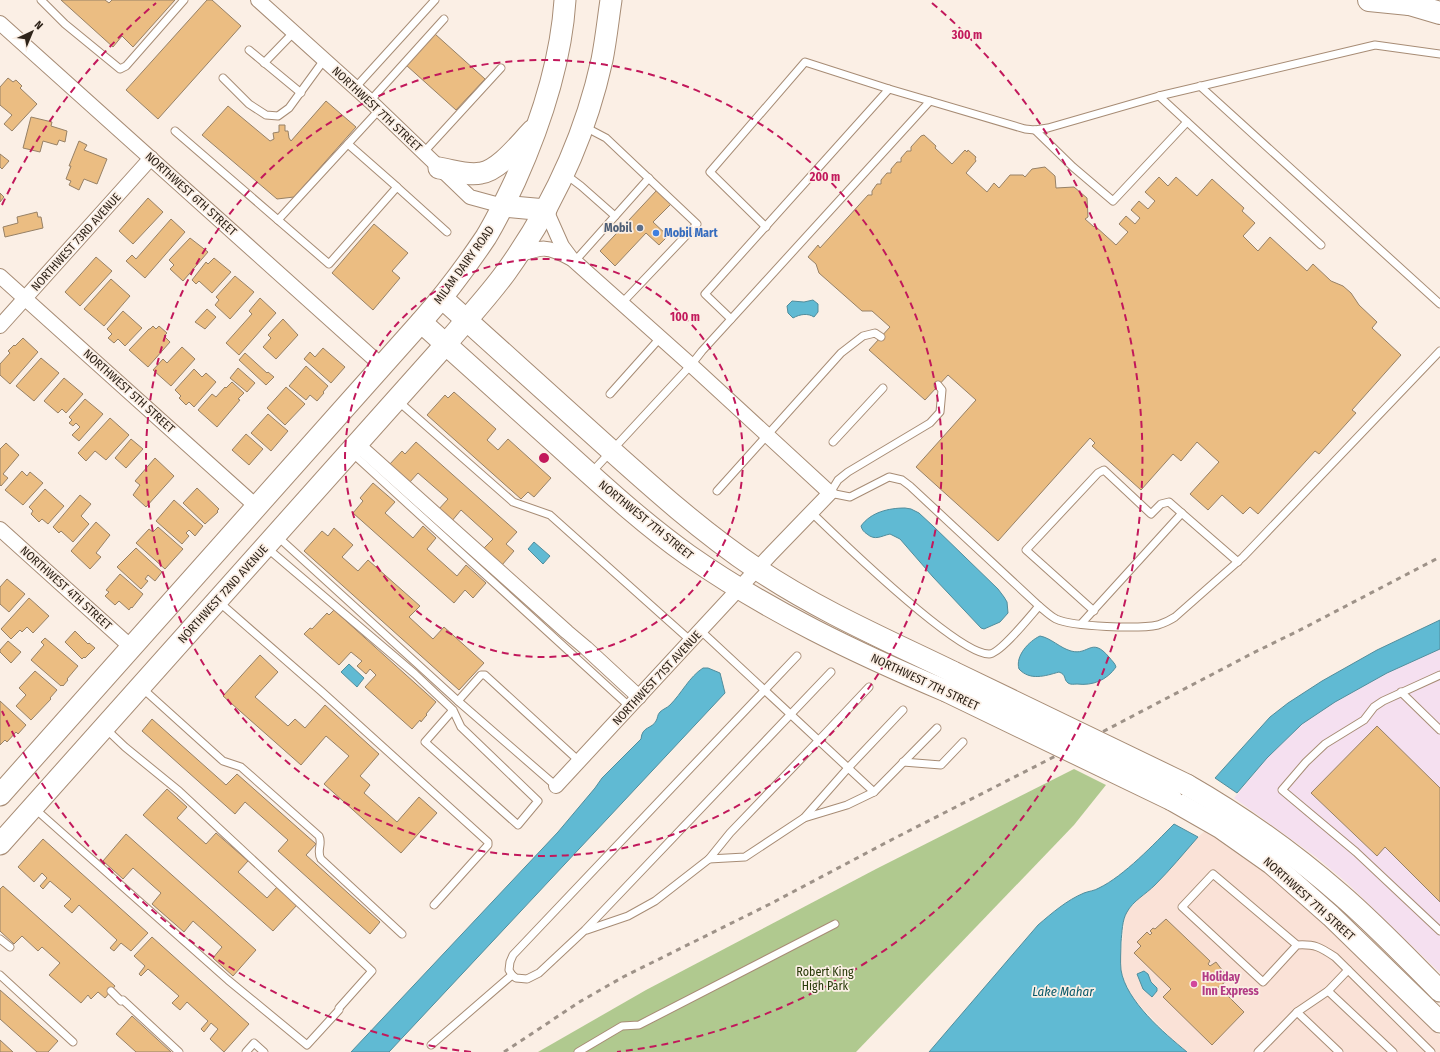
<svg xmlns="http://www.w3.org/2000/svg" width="1440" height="1052" font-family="'Fira Sans Condensed',sans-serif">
  <rect width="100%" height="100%" fill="#fbefe5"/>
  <polygon fill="#fae2d7" points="1206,830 1236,848 1284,886 1440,1036 1440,1052 1187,1052 1170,1037 1142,1008 1133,997 1126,984 1121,971 1121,954 1124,924 1126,913 1137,901 1154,885 1198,837"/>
  <polygon fill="#f5e0f0" points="1440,649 1440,973 1347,883 1316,857 1234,798 1267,758 1302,724 1335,702 1387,673"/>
  <polygon fill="#b0c98f" points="1074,769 1106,785 1074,825 856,1052 538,1052 646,990 876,869"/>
  <g fill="#60bad3" stroke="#518d9c">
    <path d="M813 300 818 304V312L814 317C808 313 800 314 793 318L788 313 787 306 792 301 804 302Z"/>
    <path d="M905 508 911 509 919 513 933 526 998 589 1004 597 1007 602 1008 613 1000 622 984 629 981 628 933 577 900 539 890 534C881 536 875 541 867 534 864 532 862 530 861 526 871 512 889 508 905 508Z"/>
    <polygon points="534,542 550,556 543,564 528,549"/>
    <polygon points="1440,620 1440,649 1387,673 1335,702 1302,724 1267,758 1237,793 1215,778 1270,717 1288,703 1322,681 1377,650"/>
    <path d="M1040 636C1051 638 1060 648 1071 651 1089 656 1091 636 1109 657 1112 661 1115 663 1116 667 1107 680 1093 686 1077 684 1074 684 1071 685 1068 683 1063 679 1067 675 1059 672 1045 676 1030 681 1019 669 1015 656 1029 641 1040 636Z"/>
    <polygon points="349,664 364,678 357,687 341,672"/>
    <path d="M703 668H708L720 673 725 693 389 1052H351L558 832 595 788 602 778 641 739C642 726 652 729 656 721 658 718 657 715 660 712 663 709 667 708 670 705 682 693 689 677 703 668Z"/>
    <path d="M1174 824 1198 837C1184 853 1170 870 1155 885 1146 894 1133 901 1127 912 1122 920 1122 933 1121 942 1121 951 1120 961 1121 970 1126 1001 1164 1033 1187 1052H929L1038 925C1052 913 1067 900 1084 893 1089 891 1094 891 1099 888 1124 876 1154 844 1174 824Z"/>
    <polygon points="1144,971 1148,974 1151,982 1157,988 1157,991 1152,997 1143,989 1137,974"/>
  </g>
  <g fill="#ebbd82" stroke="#978166">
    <polygon points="61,0 105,0 109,3 112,0 175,0 133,47 122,36 113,47"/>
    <polygon points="207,0 212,0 241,26 158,119 126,90"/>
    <polygon points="435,34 485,79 456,110 406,65"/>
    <polygon points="8,78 13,82 16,80 22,86 20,88 37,104 12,131 4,124 12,115 0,105 0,87"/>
    <polygon points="326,101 356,127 294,197 277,199 202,135 228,106 270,141 274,139 273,133 279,132 279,125 285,125 285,131 288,131 289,138 291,141"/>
    <polygon points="31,117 52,122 51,126 67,131 65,142 59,140 57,145 43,141 40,152 23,148"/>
    <polygon points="924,135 936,146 935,148 952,164 965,150 967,152 968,150 976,157 975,159 976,161 966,173 987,192 994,183 999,188 1010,175 1023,175 1025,177 1032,169 1045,167 1055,176 1056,188 1074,187 1087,198 1088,217 1085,219 1094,227 1095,226 1116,245 1128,232 1119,224 1126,216 1135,224 1140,218 1131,210 1139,201 1148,209 1155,201 1145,192 1159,177 1168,186 1176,177 1197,196 1212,179 1244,208 1242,211 1255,223 1243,236 1258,251 1270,237 1307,271 1313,264 1331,281 1343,286 1351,293 1359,305 1377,322 1372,328 1401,355 1352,410 1356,413 1319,454 1315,451 1258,514 1250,507 1243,514 1222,495 1208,510 1190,494 1219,462 1197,442 1181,461 1173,454 1141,490 1092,446 1095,443 1090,438 998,541 916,467 976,400 948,375 925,400 869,350 890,327 872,311 862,311 819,273 816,264 808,257 818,245 820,248 868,195 872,195 872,191 877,184 881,184 881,180 887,173 891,173 891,169 897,162 901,162 901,158 907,151 911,151 911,147 921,136"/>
    <polygon points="79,141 87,145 84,150 107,159 97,184 84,179 79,190 69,185 71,181 66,179 71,166 69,166"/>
    <polygon points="0,154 9,161 2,169 0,167"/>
    <polygon points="657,190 671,204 653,222 668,236 659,245 646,233 615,266 600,251"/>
    <polygon points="0,193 4,197 0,202"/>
    <polygon points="148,198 163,212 133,244 119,231"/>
    <polygon points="37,212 38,217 41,217 43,228 5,237 3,227 18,223 17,217"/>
    <polygon points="171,219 185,232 145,278 126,261 132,255 136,259"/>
    <polygon points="374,224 408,253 392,271 400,278 373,310 332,273"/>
    <polygon points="190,238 208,252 183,281 170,269 174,265 169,260"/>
    <polygon points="96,257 112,271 80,306 65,292"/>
    <polygon points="214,258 231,272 212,293 199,281 196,284 192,280 206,262 208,264"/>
    <polygon points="235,276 254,292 230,319 215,305 219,300 216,297"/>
    <polygon points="111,279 130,296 104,326 84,309"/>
    <polygon points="260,298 276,313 239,355 226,343 252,314 249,311"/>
    <polygon points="207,309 216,317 205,329 195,322"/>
    <polygon points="123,311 142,328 125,346 118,339 114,343 108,338 112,334 107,329"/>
    <polygon points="283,319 298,335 276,359 263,347 271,338 268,335"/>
    <polygon points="153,326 156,329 159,326 167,333 164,336 170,342 148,367 129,350 149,329 150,329"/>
    <polygon points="23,338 38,352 10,384 0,375 0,364 10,353 8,351 14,345 15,346"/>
    <polygon points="182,347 195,359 171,386 153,370 163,359 167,363"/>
    <polygon points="323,348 345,367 331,383 304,359 310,352 315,357"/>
    <polygon points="245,353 267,373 268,372 274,377 266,385 239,360"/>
    <polygon points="41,358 59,373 34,401 16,386"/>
    <polygon points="306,366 328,386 323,392 324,393 317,401 310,395 306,400 289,386"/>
    <polygon points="238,368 255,383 247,392 230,378"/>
    <polygon points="194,369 202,377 206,373 216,382 194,407 189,402 186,405 179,398 181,396 175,390"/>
    <polygon points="64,378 83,394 66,413 62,409 58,413 44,401"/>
    <polygon points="232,382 244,393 238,399 240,400 217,427 198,410 212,394 216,397 225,387 226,388"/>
    <polygon points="286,387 305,404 285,425 267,408"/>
    <polygon points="454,392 496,429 487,440 498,450 508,439 551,478 534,497 528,492 521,499 427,415 445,395 448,398"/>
    <polygon points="85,399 103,414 79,441 72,435 80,427 76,423 73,426 69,423 72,420 69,417"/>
    <polygon points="268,414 288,431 271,451 251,433"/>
    <polygon points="110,418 129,435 106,460 95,451 86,461 78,453"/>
    <polygon points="246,434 263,449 249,465 232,450"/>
    <polygon points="131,439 143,449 126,468 115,458"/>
    <polygon points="416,442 517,532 506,544 514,551 502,565 484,548 493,539 461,510 451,522 438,510 448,499 418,473 409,483 389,465 402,451 405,454"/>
    <polygon points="6,443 19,455 3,474 8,478 1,486 0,485 0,449"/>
    <polygon points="155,458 174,476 146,507 133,495 140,485 135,481"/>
    <polygon points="22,471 27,476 30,472 43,483 23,505 5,490"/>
    <polygon points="373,483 395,502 385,513 413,538 423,526 436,538 427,549 457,576 466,565 486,583 473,598 465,590 454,603 353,513 363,501 360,498"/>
    <polygon points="197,488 219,509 217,511 218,512 205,524 183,503"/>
    <polygon points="45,489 64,506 48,524 42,519 39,522 31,514 33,511 29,507"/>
    <polygon points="80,495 91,504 81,516 89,524 73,542 61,531 59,533 53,527"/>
    <polygon points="174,500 203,526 195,536 189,530 186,533 189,536 182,544 156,521"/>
    <polygon points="96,522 110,535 96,553 101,557 90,569 71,551"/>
    <polygon points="158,527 183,549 165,569 136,543 149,529 153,532"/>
    <polygon points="334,528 353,545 342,557 358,571 368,560 420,606 409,617 433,639 444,627 484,663 459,690 304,551 322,531 328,536"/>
    <polygon points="136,548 162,572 155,581 148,575 145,579 148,581 141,589 117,567"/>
    <polygon points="120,574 143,594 132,608 131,607 129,610 119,601 115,605 105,596 109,592 106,590"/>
    <polygon points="7,579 25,594 9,612 0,604 0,587"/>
    <polygon points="29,598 49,616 33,633 27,627 22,632 20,630 11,639 1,629"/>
    <polygon points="334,610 436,702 426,714 427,715 425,717 421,722 420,720 412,729 365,687 376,675 370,669 366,674 357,666 362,661 351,652 339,665 304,634 310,628 312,629 327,613 329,615"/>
    <polygon points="75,631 88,644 89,643 95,648 85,658 84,657 82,659 65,642"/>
    <polygon points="45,638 78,666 67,679 68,680 63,686 62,685 61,686 31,660 44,645 41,642"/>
    <polygon points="8,641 21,652 11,663 0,652 0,650"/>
    <polygon points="260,655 278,672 255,697 288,726 295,719 305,728 325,705 379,754 360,776 370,785 364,793 397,822 419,797 437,813 401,853 324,784 349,756 326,736 301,765 223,696"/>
    <polygon points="35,671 57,690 50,698 51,699 31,720 16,706 26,695 19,688"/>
    <polygon points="0,701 26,725 18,734 16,732 7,742 5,740 0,745"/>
    <polygon points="152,719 226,785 237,774 316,844 306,855 380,922 370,934 278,851 288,840 245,802 235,814 142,731"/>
    <polygon points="1377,726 1440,788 1440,902 1385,847 1377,856 1311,793"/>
    <polygon points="167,789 187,807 177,818 206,844 216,833 248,861 238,872 267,898 277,887 297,905 273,931 143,815"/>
    <polygon points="126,834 256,950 233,976 213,958 222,947 193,921 184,932 152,904 161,893 133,868 123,879 103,861"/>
    <polygon points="43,839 148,933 131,951 121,943 114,951 110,948 117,940 79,905 72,913 64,906 71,899 50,881 43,889 40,886 47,878 42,873 34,882 18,867"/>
    <polygon points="3,886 115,986 105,998 98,992 91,999 88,995 81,1003 49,975 60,963 42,947 38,951 22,936 14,944 0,931 0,889"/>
    <polygon points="1166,919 1210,961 1208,964 1210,966 1216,962 1229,979 1211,993 1213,995 1220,988 1244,1012 1212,1045 1163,997 1171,989 1134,953 1141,946 1137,942 1147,932 1150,935 1152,933 1150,931 1153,928 1155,929"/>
    <polygon points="152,937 249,1024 224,1052 210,1039 218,1029 211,1023 204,1032 201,1029 208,1021 187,1002 180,1010 172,1003 179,996 148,969 141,976 139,974 145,966 134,956"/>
    <polygon points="0,990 58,1041 48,1052 37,1052 0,1019"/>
    <polygon points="132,1016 171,1052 136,1052 116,1034"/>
    <polygon points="0,1040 13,1052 0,1052"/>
  </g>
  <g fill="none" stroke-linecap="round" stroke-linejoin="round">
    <g stroke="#a78c75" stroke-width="9">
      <g id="lane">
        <polyline points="41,0 65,24 120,69 126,66 184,0"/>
        <polyline points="249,50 301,93"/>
        <polyline points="264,63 294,32"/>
        <polyline points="223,78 249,104 266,115 278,116 289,108 324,60"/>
        <polyline points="1200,86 1440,304"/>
        <polyline points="355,88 435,0"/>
        <polyline points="1159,96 1321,245"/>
        <polyline points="370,101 444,19"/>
        <polyline points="585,127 606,138 697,224 622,303"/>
        <polyline points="1035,130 1073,167 1113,201 1187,122"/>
        <polyline points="175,131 278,220 379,110"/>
        <polyline points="348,144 397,187"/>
        <polyline points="424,152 501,68"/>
        <polyline points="565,174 581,186 615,216"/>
        <polyline points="278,220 329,264 397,187 447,232"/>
        <polyline points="766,227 710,172 805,62 889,89"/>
        <polyline points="575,261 649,178"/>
        <polyline points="731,319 705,294 889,89 930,101"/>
        <path d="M938 385 942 390 940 412 930 423 848 472 838 480 830 493 850 497 889 477 902 480 910 486 1039 606C1044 610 1050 616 1056 619 1074 627 1139 629 1158 625 1164 623 1169 621 1175 617L1243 557 1440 351"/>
        <polyline points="610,394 660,338"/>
        <polyline points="398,401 513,502 550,515 691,641"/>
        <polyline points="833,442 883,388"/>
        <polyline points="352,453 630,707"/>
        <polyline points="591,473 691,365 702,351 930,101 1025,129 1035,130 1048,128 1159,96 1375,45 1440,54"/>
        <polyline points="717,491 841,353 863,336 875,333 881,337"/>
        <path d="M811 512C839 539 957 654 989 654 1000 654 1031 615 1039 606"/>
        <polyline points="277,536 458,701 556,786"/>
        <polyline points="267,548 415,674 453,710 461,727 538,801 518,825 425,742 453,710"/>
        <polyline points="219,602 321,691 488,842 488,845 434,905"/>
        <polyline points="1094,611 1026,550 1098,473 1104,470 1151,514 1161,504 1169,502 1238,562"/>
        <polyline points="1081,624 1182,513"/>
        <polyline points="701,631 874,792"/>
        <polyline points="797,656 513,955 510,962 509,970 512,975 516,978 527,979 539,973 585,930 831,672"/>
        <polyline points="1440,675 1383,701 1374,707 1364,720 1325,744 1306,762 1282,790 1356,852 1440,931"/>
        <path d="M142 688 223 761 241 767 319 836C323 844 316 851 321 859L402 934"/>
        <polyline points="1401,692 1440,730"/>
        <polyline points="458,701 481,675 485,675 579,761"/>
        <polyline points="105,728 125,747 179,791 372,971 339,1008"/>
        <polyline points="903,762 941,765 963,742"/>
        <polyline points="34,808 228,980 307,1045 339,1010"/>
        <polyline points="804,818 847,805 874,792 937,728"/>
        <polyline points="709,859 730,833 819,740 869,687"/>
        <polyline points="587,930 628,916 655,901 709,859 745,857 804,818 848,768 903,710"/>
        <polyline points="0,939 10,947"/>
        <path d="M1297 945 1263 982 1182 907 1213 874 1297 945C1315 944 1320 947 1335 957L1431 1052"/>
        <polyline points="0,975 73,1042"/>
        <polyline points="111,991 121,1001"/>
        <polyline points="1328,991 1393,1052"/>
        <polyline points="123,1000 179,1052"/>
        <polyline points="1297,1012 1339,1052"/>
        <polyline points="431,1045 512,975"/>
        <polyline points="246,1052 254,1043 264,1052"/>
        <polyline points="578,1052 622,1026 639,1025 835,924"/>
        <polyline points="1258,1052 1297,1012 1328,991 1348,970"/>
      </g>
    </g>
    <g stroke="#a78c75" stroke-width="16">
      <g id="street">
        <polyline points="258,0 370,101 470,197 503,206"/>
        <polyline points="0,23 382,366"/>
        <polyline points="546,210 562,246 571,258 691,365 830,493 771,554 556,786"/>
        <path d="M518 255C542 247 547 245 570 258"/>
        <polyline points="0,276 257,507"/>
        <polyline points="0,326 151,158"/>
        <polyline points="357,444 567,632 586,648 639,697"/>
        <polyline points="0,529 131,647"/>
      </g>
    </g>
    <g stroke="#a78c75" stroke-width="23">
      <g id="secondary">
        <path d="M439 168C452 170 468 176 481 173 500 170 520 143 533 130"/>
        <polyline points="503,206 546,210"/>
        <path d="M442 298C496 347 550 395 604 444 653 488 702 532 757 569 818 610 887 640 953 672"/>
        <path d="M421 322C468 364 514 406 561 448 602 485 643 523 688 555 768 611 856 653 946 691"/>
        <path d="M1187 785C1241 816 1292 852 1340 894 1375 924 1407 958 1440 991"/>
        <path d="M0 795 421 322C445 295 466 267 486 237 497 219 506 200 515 181 541 123 561 63 565 0"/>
        <polyline points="1172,800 1221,828 1272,864 1331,916 1440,1022"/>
        <path d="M0 844 446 344C466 320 488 297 506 272 552 208 585 137 602 60 606 40 608 20 611 0"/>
      </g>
    </g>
    <g stroke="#a78c75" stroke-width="24">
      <g id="highway">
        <polyline points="1369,0 1409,4"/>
        <polyline points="1396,0 1440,13"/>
      </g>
    </g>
    <use href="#lane" stroke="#fff" stroke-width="7"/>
    <use href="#street" stroke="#fff" stroke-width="14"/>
    <use href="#secondary" stroke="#fff" stroke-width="21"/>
    <use href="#highway" stroke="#fff" stroke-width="22"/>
    <polyline stroke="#9e9288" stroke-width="3" stroke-dasharray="5 5" stroke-linecap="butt" points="504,1052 581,1001 623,977 770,904 893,839 1085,741 1253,653 1298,631 1440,557"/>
    <g stroke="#a78c75" stroke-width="23" stroke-linecap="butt">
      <g id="secondary-bridge">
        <polyline points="953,672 1187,785"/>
        <polyline points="946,691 1172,800"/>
      </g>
    </g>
    <use href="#secondary-bridge" stroke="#fff" stroke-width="21"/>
  </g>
  <g fill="none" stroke="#c2185b" stroke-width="2" stroke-dasharray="7 5">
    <circle cx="544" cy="458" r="199"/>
    <circle cx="544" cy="458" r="398"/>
    <path d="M471 1052A598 598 0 0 1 2 711M2 205A598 598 0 0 1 156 3M932 3A598 598 0 0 1 617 1052"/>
  </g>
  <circle fill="#5c6f8a" stroke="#fbefe5" stroke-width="1.5" cx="640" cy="228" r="4"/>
  <circle fill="#3f7fe0" stroke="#fbefe5" stroke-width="1.5" cx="656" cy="233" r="4"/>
  <circle fill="#d1479c" stroke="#fbefe5" stroke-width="1.5" cx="1194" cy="984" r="4"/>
  <g text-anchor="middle" stroke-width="3.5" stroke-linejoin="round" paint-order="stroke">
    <g font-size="12" fill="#2f241a" stroke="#fbefe5">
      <text transform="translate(377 109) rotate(43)" y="4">NORTHWEST 7TH STREET</text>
      <text transform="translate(191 194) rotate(42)" y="4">NORTHWEST 6TH STREET</text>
      <text transform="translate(76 242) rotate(-48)" y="4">NORTHWEST 73RD AVENUE</text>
      <text transform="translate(464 265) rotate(-54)" y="4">MILAM DAIRY ROAD</text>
      <text transform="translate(129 391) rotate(42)" y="4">NORTHWEST 5TH STREET</text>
      <text transform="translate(646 520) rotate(39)" y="4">NORTHWEST 7TH STREET</text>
      <text transform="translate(66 588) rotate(42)" y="4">NORTHWEST 4TH STREET</text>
      <text transform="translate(223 594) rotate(-48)" y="4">NORTHWEST 72ND AVENUE</text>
      <text transform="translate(657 678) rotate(-47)" y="4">NORTHWEST 71ST AVENUE</text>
      <text transform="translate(925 682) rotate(25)" y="4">NORTHWEST 7TH STREET</text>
      <text transform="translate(1309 899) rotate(42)" y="4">NORTHWEST 7TH STREET</text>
    </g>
    <g font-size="12" font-weight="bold" fill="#4e5e75" stroke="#fbefe5" text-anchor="end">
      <text x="632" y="232">Mobil</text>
    </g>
    <g font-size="12" font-weight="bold" fill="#366cbe" stroke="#fbefe5" text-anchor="start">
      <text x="664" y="237">Mobil Mart</text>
    </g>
    <g font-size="12" fill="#293a0a" stroke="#fbefe5">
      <text x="825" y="976">Robert King<tspan x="825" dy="14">High Park</tspan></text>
    </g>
    <g font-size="12" font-weight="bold" fill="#b23c85" stroke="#fbefe5" text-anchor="start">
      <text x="1202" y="981">Holiday<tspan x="1202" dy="14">Inn Express</tspan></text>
    </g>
    <g font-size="13" font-style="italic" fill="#0a596a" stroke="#fbefe5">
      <text x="1063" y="996">Lake Mahar</text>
    </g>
  </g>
  <circle cx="544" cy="458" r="6" fill="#c2185b" stroke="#fbefe5" stroke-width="2"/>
  <g font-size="12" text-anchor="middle" font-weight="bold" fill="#c2185b" stroke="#fbefe5" stroke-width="3.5" stroke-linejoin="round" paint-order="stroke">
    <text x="967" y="39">300 m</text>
    <text x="825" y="181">200 m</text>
    <text x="685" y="321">100 m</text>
  </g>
  <g transform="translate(32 32) rotate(44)" stroke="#fbefe5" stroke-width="3" paint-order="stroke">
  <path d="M0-3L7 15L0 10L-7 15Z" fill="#2f241a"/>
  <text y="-6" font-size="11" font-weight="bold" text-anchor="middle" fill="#2f241a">N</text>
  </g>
</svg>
